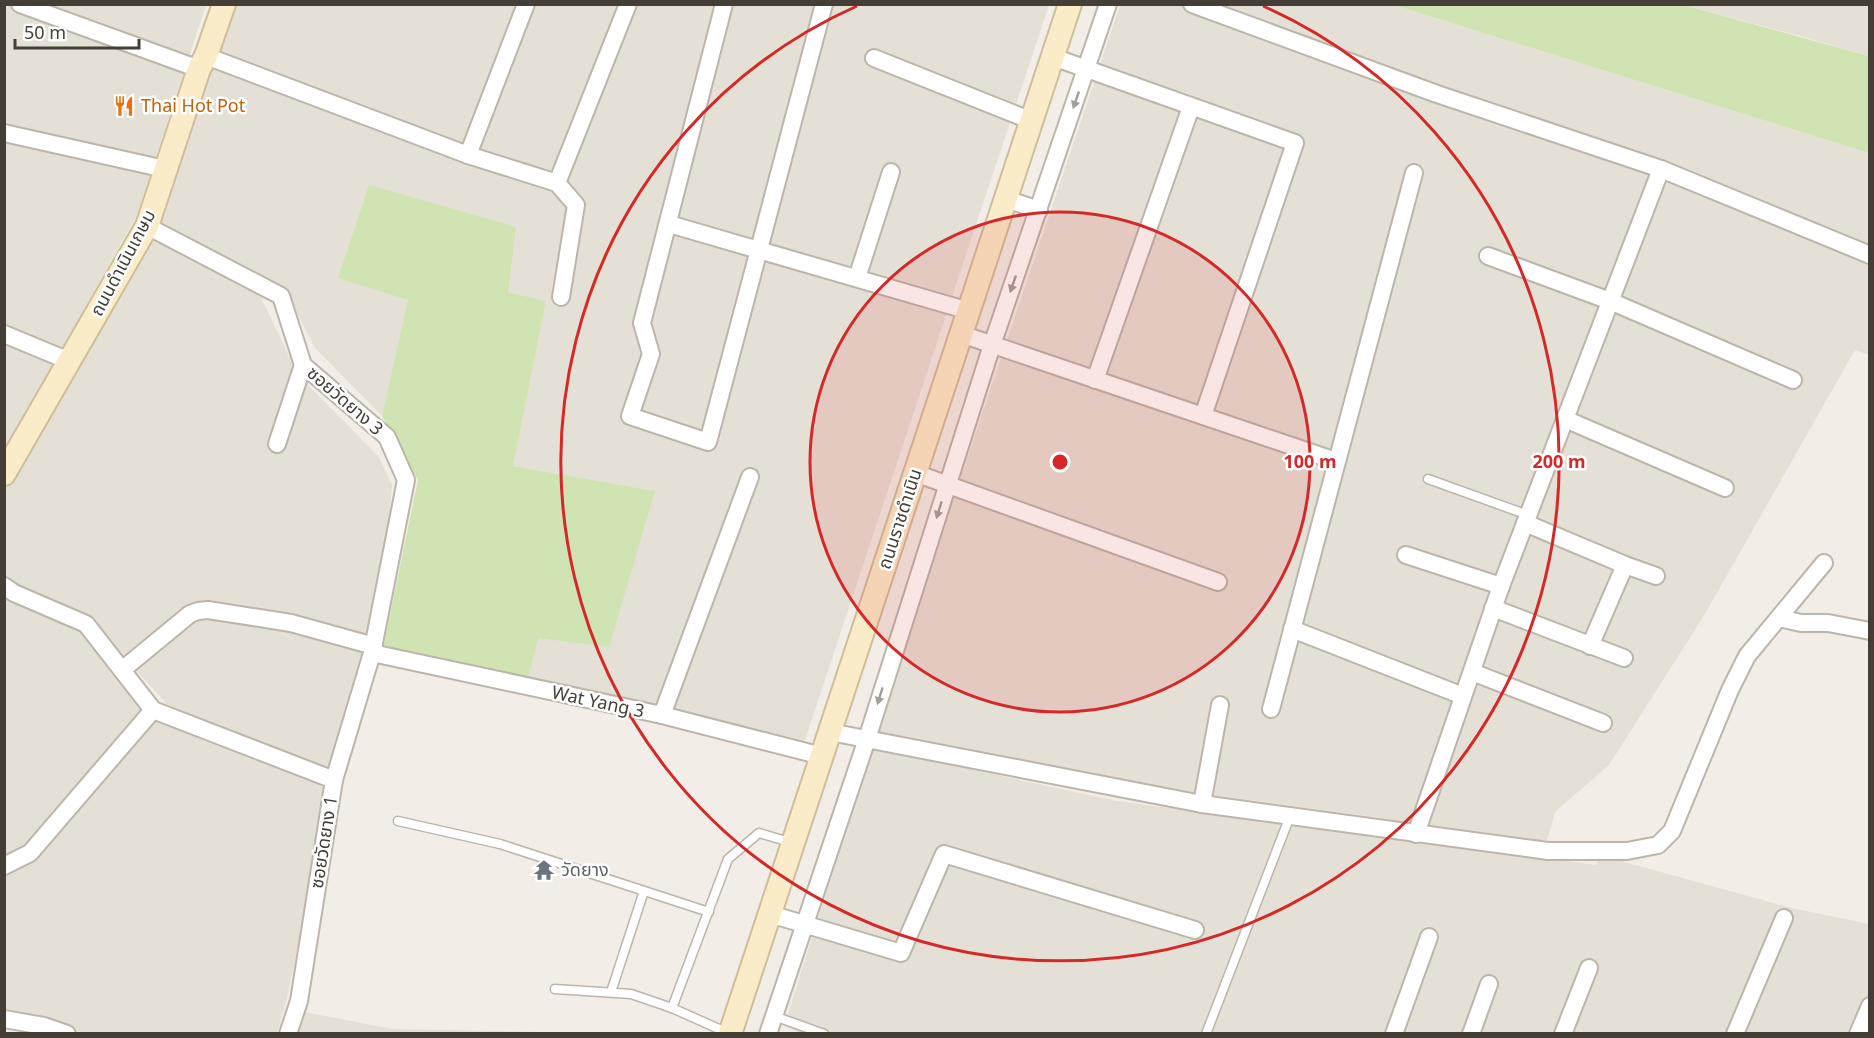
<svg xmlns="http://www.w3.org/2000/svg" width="1874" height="1038" font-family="'Noto Sans','Noto Sans Thai',sans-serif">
  <rect width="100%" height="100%" fill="#f2eee7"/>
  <g fill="#e5e0d5">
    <polygon points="5,5 206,5 136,217 5,449"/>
    <polygon points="236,5 1049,5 804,743 528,679 537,638 654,491 512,466 546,301 508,292 409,300 382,416 315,348 283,287 157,221"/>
    <polygon points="1120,5 1394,5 1869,153 1869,355 1855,350 1705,614 1609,765 1555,812 1547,841 1113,781 875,732"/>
    <polygon points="1683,5 1869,5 1869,56 1800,36"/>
    <polygon points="148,234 261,297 295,369 311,388 379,457 392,485 388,533 362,653 329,771 173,711 90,619 16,588 5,579 5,486"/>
    <polygon points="4,594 11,599 87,635 143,707 27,848 4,859"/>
    <polygon points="155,717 326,783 308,898 288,994 277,1033 82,1033 45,1020 5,1012 5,874"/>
    <polygon points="872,748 1117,801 1596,865 1599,855 1792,908 1869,924 1869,1033 803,1034 784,1026"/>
    <polygon points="304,1012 393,1029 542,1032 547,1033 297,1034"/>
  </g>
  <g fill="#cfe3b3">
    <polygon points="1394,5 1683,5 1869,56 1869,153"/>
    <polygon points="369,185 516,227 508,292 546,301 513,466 655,491 609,647 538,638 528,679 383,648 418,480 382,416 408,300 338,278"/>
  </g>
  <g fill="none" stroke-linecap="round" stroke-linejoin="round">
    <g stroke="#bdb5aa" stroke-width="11">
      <g id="lane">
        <polyline points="1428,479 1528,515"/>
        <polyline points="398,821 500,844 709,912"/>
        <polyline points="555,989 631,994 672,1008 728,1033"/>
        <polyline points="611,992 644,891"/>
        <polyline points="672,1008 728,859 759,833 793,843"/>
        <polyline points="774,1016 824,1034"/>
        <polyline points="1206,1034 1290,816"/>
      </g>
    </g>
    <g stroke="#bdb5aa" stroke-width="20">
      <g id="street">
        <polyline points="20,4 199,69"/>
        <polyline points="724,4 642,323 651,354 630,416 708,442 824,4"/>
        <polyline points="1192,4 1437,94 1661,169 1870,255"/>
        <polyline points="206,56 468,155 557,183 576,205 561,297"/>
        <polyline points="1053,57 1295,143 1203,416"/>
        <polyline points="874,58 1032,121"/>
        <polyline points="4,133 165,169"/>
        <polyline points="468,155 526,4"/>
        <polyline points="557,183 628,4"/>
        <polyline points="1006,199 1039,210"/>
        <polyline points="669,224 969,311"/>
        <polyline points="147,226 281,296 303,365 387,437 406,480 372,653 334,780 299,1001 288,1034"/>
        <polyline points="1488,256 1610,301 1793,380"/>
        <polyline points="857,278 891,172"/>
        <polyline points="4,334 69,361"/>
        <polyline points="961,334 1336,461"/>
        <polyline points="1095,380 1191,107"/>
        <polyline points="1565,419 1725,488"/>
        <polyline points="277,444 303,365"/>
        <polyline points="915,473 1218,582"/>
        <polyline points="1525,523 1625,565 1656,576"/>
        <polyline points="1406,555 1501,586"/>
        <polyline points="4,586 14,593 86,624 153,710 334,780"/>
        <polyline points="1493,608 1624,658"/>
        <polyline points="1779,618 1801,623 1828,623 1870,631"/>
        <polyline points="1292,629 1463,696"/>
        <polyline points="1590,646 1625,565"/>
        <polyline points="372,653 662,715 822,756"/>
        <polyline points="122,670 190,614 198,611 208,610 291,623 374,646"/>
        <polyline points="1472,672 1603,723"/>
        <polyline points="1271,709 1414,173"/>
        <polyline points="662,715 750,477"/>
        <polyline points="830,732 1202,804 1548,851 1627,851 1658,845 1672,831 1730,690 1747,656 1824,563"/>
        <polyline points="1202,804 1220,705"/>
        <polyline points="1416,834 1501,586 1661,169"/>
        <polyline points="4,866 30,853 153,710"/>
        <polyline points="770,914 901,953 944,854 1195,930"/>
        <polyline points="4,1019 44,1026 67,1034"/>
        <polyline points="768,1034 867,739 992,345 1108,4"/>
        <polyline points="1394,1034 1429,937"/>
        <polyline points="1471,1034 1489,984"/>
        <polyline points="1563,1034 1589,968"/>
        <polyline points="1735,1034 1784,918"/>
        <polyline points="1858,1034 1870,1006"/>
      </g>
    </g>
    <g stroke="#cebf9a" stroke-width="26">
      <g id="secondary">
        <polyline points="4,474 147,226 199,69 206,56 224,4"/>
        <polyline points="730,1034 1070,4"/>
      </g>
    </g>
    <use href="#lane" stroke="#fff" stroke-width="8"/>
    <use href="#street" stroke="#fff" stroke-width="16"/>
    <use href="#secondary" stroke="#faecc9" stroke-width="22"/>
  </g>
  <defs><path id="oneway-solid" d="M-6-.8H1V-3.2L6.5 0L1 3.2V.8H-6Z" transform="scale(1.5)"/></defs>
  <g fill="#a29e9a">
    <use href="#oneway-solid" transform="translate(1076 100) rotate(109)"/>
    <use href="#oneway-solid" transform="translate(1013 284) rotate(109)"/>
    <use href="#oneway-solid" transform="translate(939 510) rotate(107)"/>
    <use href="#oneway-solid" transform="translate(880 696) rotate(107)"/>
  </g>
  <circle cx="1060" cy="462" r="250" fill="#d62828" fill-opacity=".12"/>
  <g fill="none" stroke="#d62828" stroke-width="3">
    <circle cx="1060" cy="462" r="250"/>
    <path d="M1263 6A499 499 0 1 1 857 6"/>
  </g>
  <defs>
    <g id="restaurant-bare" transform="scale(1.62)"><path d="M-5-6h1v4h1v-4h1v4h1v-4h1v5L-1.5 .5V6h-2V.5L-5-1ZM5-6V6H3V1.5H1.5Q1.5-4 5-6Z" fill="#e8710a" stroke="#fff" stroke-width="2.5" paint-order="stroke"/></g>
    <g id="temple-bare" transform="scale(1.62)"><path d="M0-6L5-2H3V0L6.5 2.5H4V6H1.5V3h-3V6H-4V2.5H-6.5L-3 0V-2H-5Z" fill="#6b7280" stroke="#fff" stroke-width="2.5" paint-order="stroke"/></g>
  </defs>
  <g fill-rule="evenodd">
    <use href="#restaurant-bare" x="124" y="106"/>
    <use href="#temple-bare" x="544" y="870"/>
  </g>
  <g text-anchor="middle" stroke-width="5" stroke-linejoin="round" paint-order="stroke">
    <g font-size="18" fill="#c56008" stroke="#fff" text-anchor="start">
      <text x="141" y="112">Thai Hot Pot</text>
    </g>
    <g font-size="18" fill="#443e36" stroke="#fff">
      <text transform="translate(123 263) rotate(-62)" y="6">ถนนดำเนินเกษม</text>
      <text transform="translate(345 401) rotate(41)" y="6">ซอยวัดยาง 3</text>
      <text transform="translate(900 519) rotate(-72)" y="6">ถนนราชดำเนิน</text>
      <text transform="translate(598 702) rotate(12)" y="6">Wat Yang 3</text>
      <text transform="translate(324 842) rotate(-81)" y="6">ซอยวัดยาง 1</text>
    </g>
    <g font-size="18" fill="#5b616d" stroke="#fff" text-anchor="start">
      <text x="561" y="876">วัดยาง</text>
    </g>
  </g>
  <circle cx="1060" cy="462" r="9" fill="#d62828" stroke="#fff" stroke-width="3"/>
  <g font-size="18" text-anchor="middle" font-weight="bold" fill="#d62828" stroke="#fff" stroke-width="5" stroke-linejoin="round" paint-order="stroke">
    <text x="1310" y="468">100 m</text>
    <text x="1559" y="468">200 m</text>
  </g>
  <rect width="1874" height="1038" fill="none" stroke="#443e36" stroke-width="12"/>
  <path d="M15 39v9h124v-9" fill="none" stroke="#443e36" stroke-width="3"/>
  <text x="24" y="39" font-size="18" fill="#443e36" stroke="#ffffff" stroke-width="4.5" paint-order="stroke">50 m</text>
</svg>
